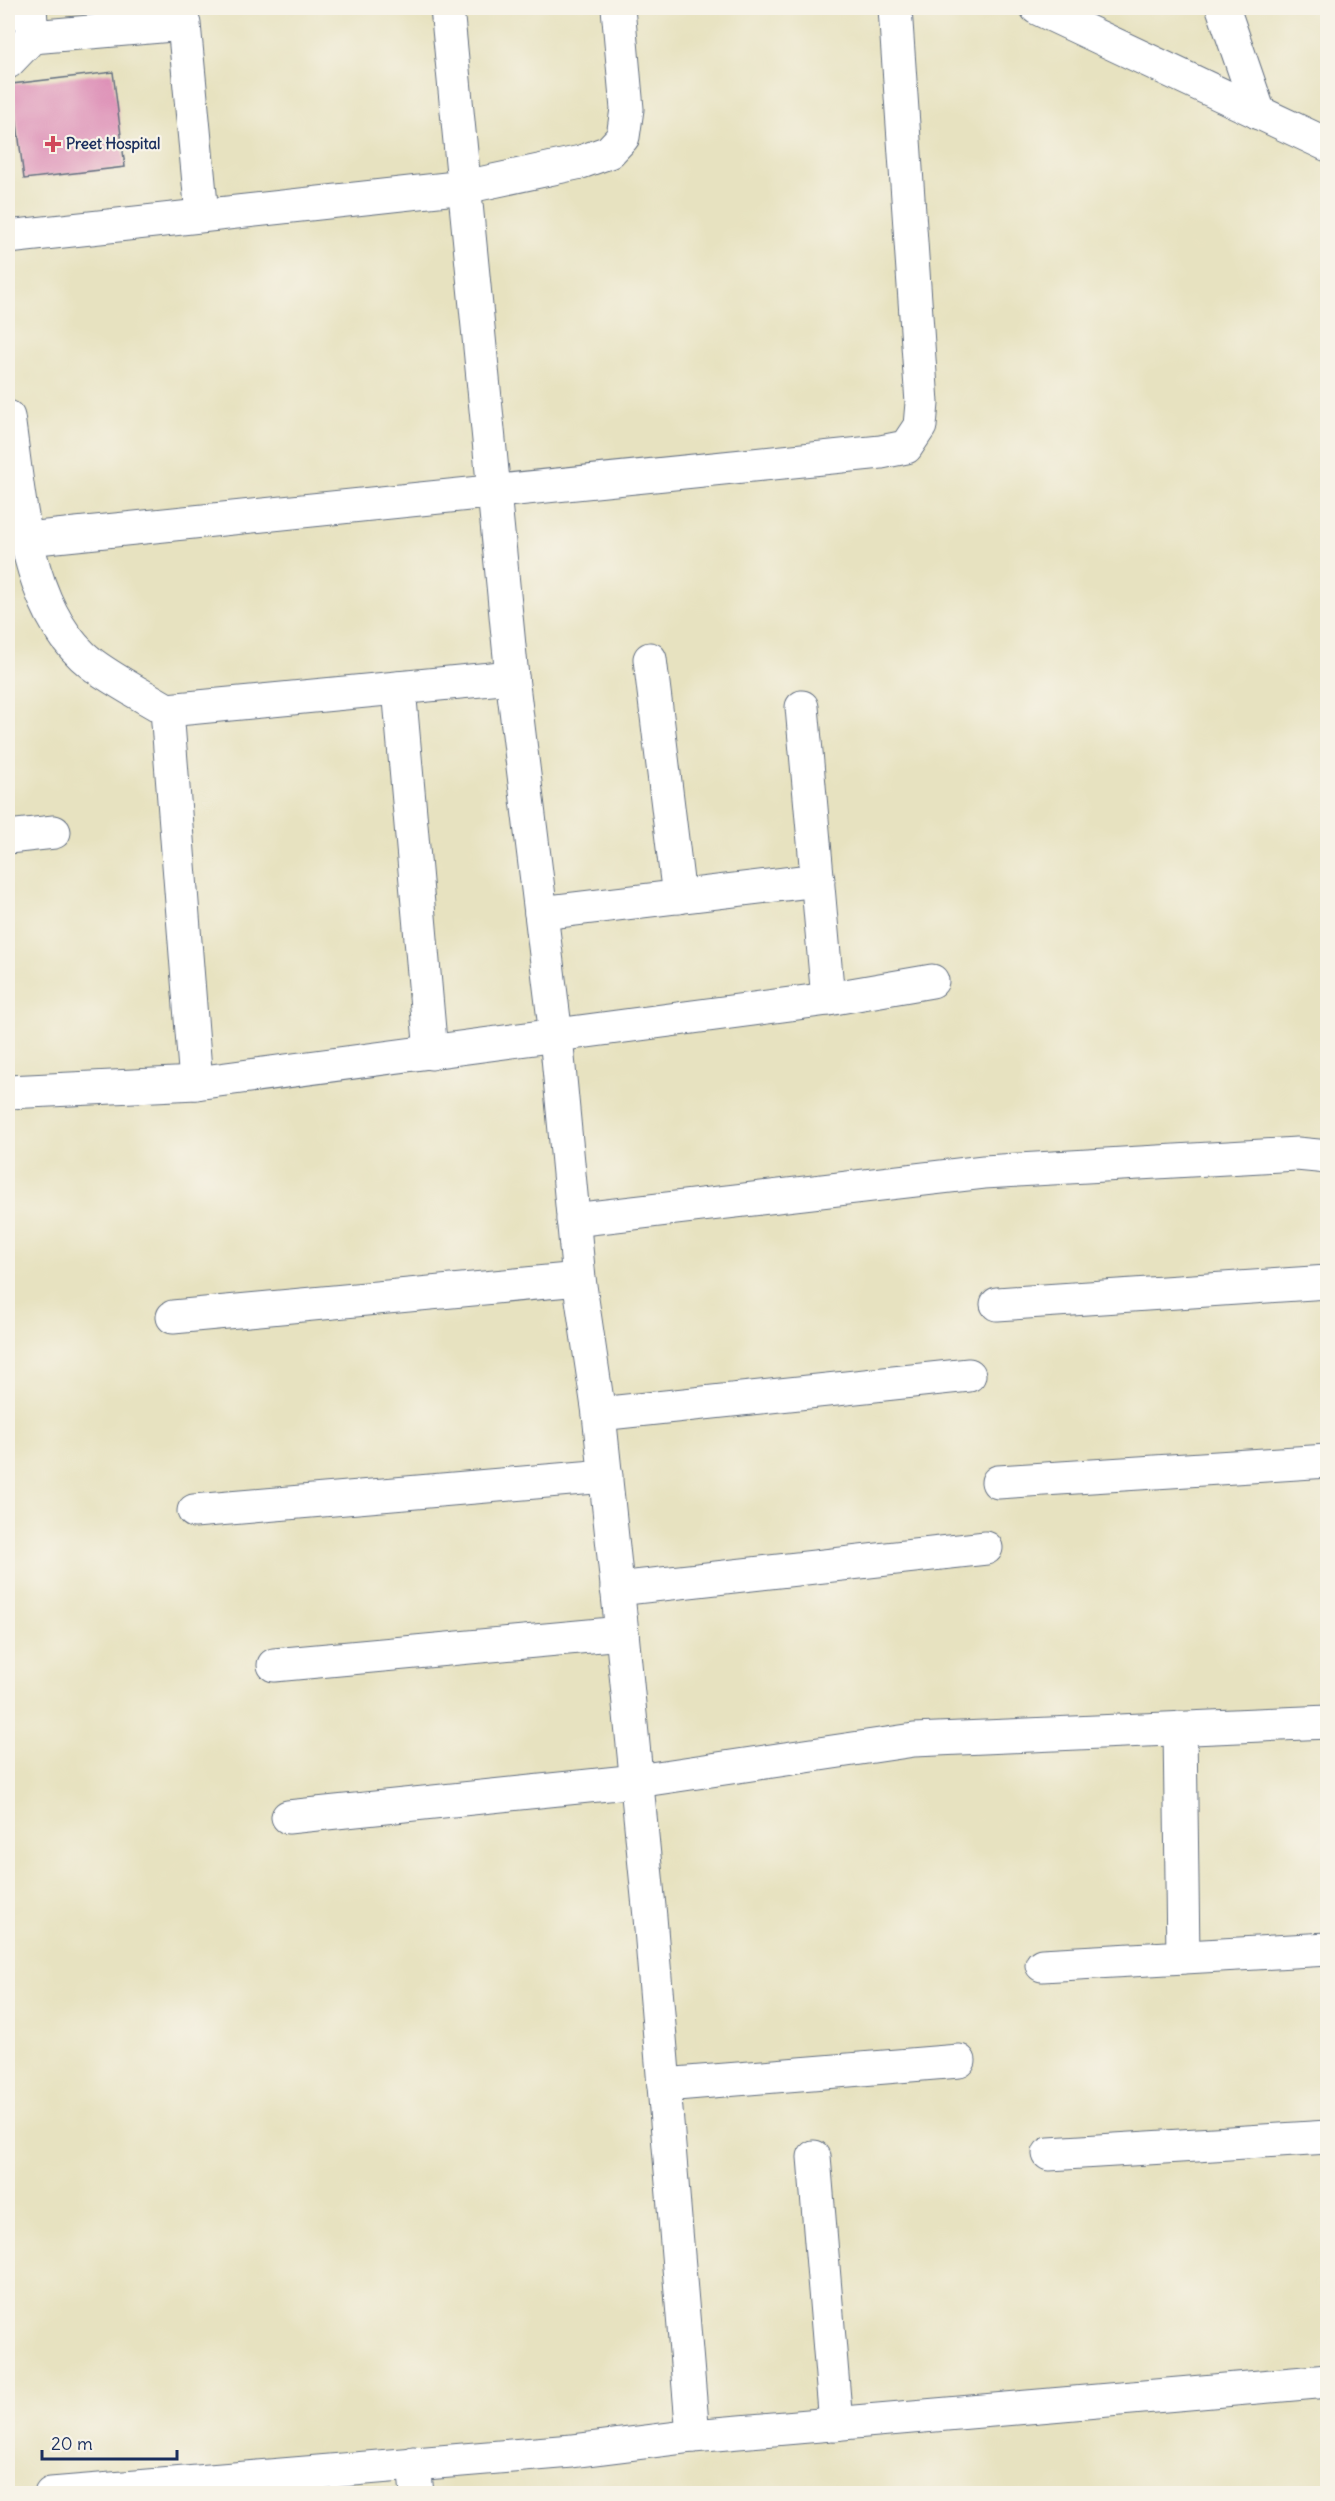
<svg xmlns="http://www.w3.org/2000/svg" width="1335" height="2501" font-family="Delius,sans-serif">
  <rect width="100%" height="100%" fill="#f7f3e8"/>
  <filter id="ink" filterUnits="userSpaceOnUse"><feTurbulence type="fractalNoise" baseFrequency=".0167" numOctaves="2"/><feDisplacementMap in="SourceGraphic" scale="12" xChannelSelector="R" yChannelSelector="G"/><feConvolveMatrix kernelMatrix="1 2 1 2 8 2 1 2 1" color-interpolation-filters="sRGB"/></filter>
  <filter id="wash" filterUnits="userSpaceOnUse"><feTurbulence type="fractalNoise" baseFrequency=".008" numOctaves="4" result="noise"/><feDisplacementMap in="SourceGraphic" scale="24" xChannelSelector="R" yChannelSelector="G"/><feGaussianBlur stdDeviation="1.35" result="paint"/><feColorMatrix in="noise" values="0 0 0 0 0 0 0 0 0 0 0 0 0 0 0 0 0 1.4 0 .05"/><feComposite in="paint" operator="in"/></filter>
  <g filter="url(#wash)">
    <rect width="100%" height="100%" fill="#e7e2c0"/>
    <g id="blocks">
      <polygon fill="#dd8eb6" points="113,72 125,167 24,179 12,84"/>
    </g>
  </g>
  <g filter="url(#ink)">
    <use href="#blocks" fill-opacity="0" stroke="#626e80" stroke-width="1.5"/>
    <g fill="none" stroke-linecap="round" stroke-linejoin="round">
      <g stroke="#626e80" stroke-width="35">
        <g id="minor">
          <polyline points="30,8 32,37 184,24 202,215"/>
          <polyline points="447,8 512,677 556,1036 579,1279 599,1414 622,1633 650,1917 693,2436"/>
          <polyline points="1223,8 1259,113"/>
          <polyline points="8,62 32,37"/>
          <polyline points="8,237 465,187 581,162 609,152 623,137 627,109 618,8"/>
          <path d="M8 417C20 496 24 611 92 664 115 681 142 695 167 710"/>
          <polyline points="27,539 881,452 906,447 920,426 922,403 895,8"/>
          <polyline points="650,659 679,897"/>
          <polyline points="399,688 431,1053"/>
          <polyline points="802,707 828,999"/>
          <polyline points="8,837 54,832"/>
          <polyline points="541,913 818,880"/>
          <polyline points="196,1083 167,710 512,677"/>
          <polyline points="8,1092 196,1083 828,999 932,981"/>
          <polyline points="573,1220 984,1172 1297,1154 1328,1157"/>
          <polyline points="997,1304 1328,1282"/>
          <polyline points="173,1317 579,1279"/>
          <polyline points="599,1414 969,1375"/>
          <polyline points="998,1482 1328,1461"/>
          <polyline points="194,1511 606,1476"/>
          <polyline points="617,1589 986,1548"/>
          <polyline points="274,1665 622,1633"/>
          <polyline points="1180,1728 1183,1957"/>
          <polyline points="288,1817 637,1781 914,1740 1328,1722"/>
          <polyline points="1042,1965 1328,1949"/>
          <polyline points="664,2085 959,2061"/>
          <polyline points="1049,2154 1328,2137"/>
          <polyline points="814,2157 836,2424"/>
          <polyline points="414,2463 417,2494"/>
          <polyline points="51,2494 572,2451 693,2436 1328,2381"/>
        </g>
      </g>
      <g stroke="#626e80" stroke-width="35">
        <polyline id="tertiary" points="1037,8 1328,145"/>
      </g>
      <use href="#minor" stroke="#fff" stroke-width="33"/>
      <use href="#tertiary" stroke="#fff" stroke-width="33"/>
    </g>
  </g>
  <path fill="#d1495b" stroke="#f7f3e8" stroke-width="2" d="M50 135h6v6h6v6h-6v6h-6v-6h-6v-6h6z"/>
  <g text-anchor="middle" stroke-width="4.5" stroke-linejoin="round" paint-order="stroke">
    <g font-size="15" font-weight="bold" fill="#1b2f5e" stroke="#f7f3e8" text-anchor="start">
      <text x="66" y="149">Preet Hospital</text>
    </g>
  </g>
  <rect width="1335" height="2501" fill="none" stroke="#f7f3e8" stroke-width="30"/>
  <path d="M42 2450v9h135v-9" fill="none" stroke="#1b2f5e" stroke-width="3"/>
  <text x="51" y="2450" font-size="18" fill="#1b2f5e" stroke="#f7f3e8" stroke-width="4.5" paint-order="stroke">20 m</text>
</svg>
